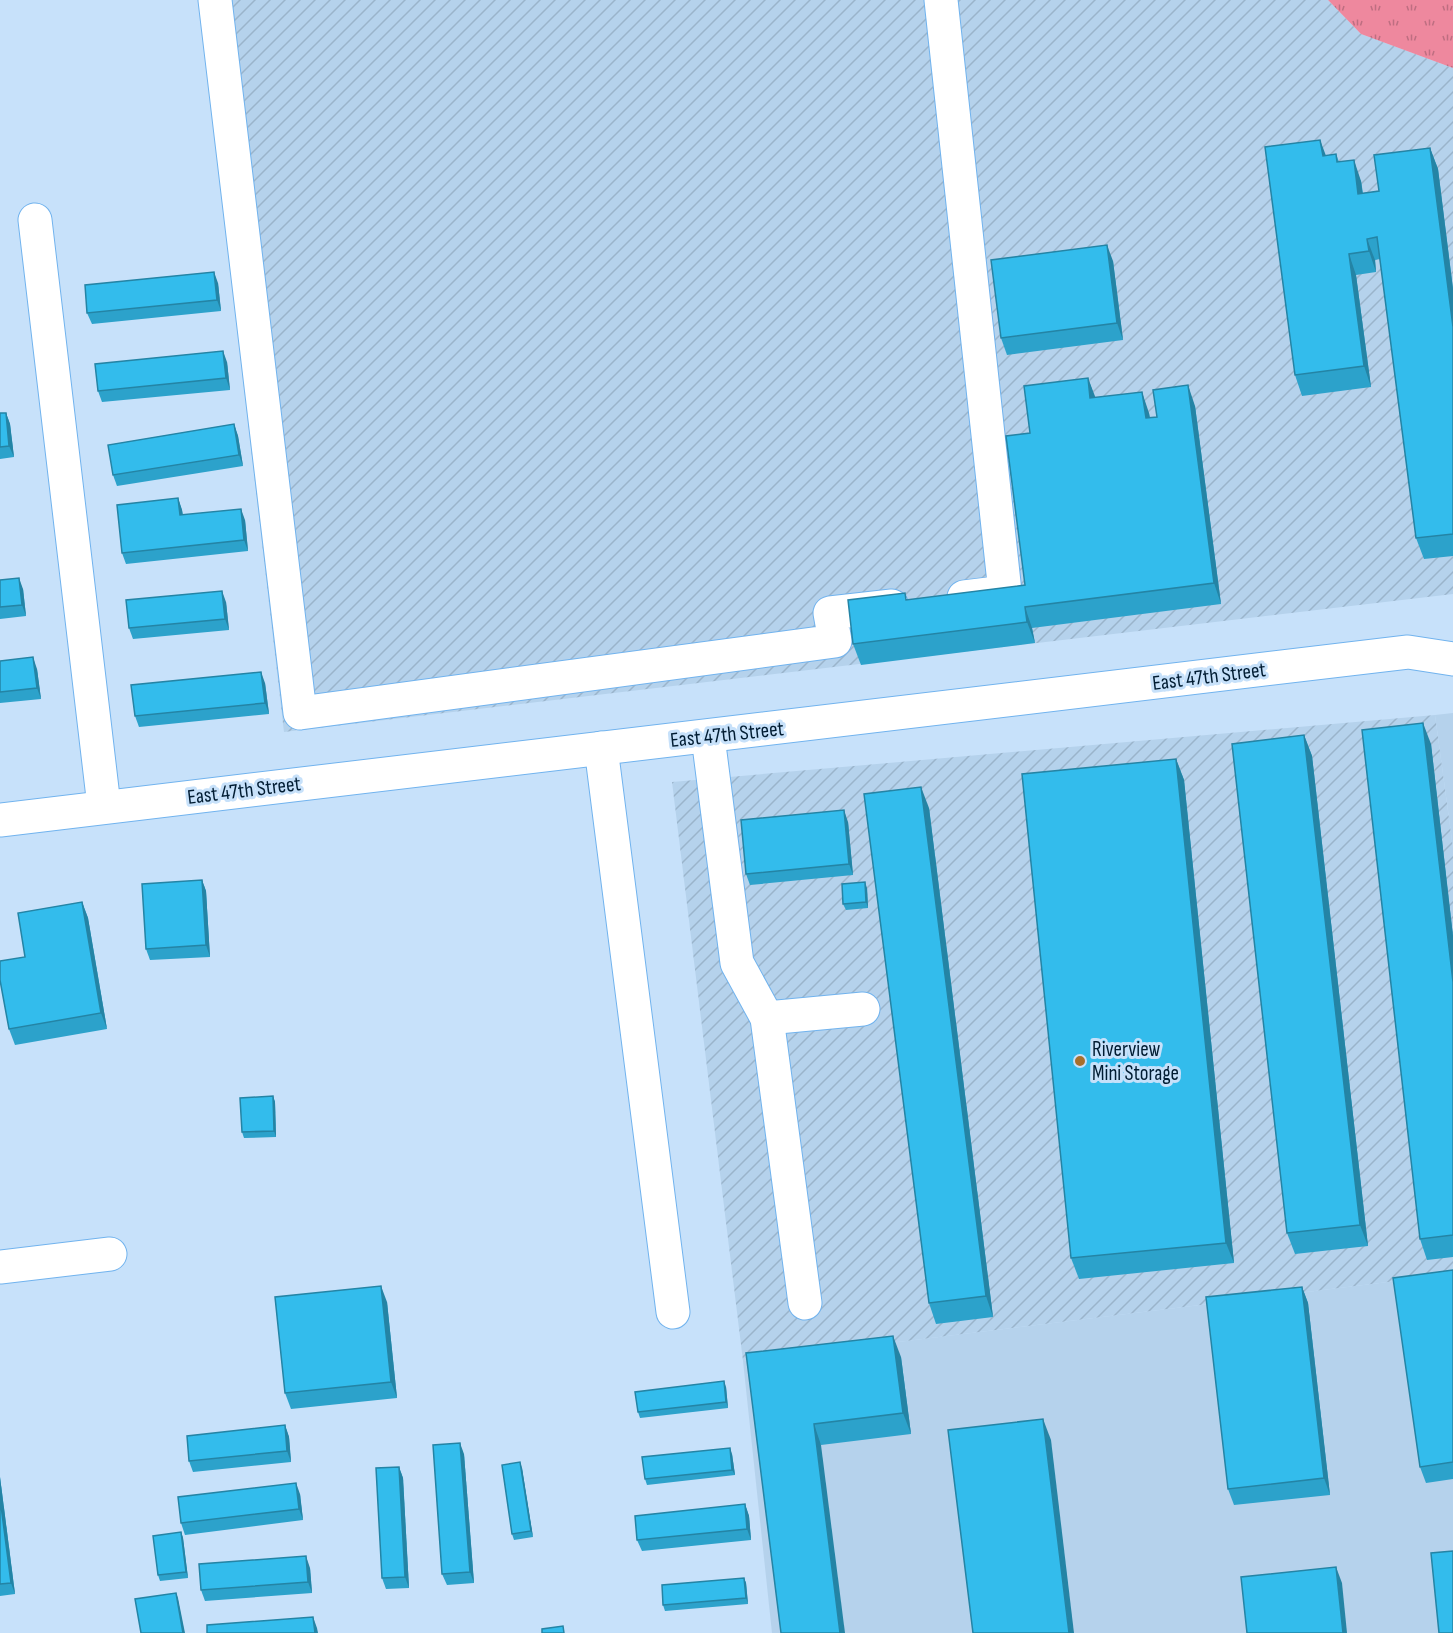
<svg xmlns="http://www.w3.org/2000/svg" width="1453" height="1633" font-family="'Sofia Sans Condensed',sans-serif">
  <defs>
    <pattern id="industrial-furrows" width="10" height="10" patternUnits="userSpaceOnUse" patternTransform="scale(1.5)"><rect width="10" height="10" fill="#b5d2ec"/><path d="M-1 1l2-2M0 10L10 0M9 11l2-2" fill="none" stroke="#9ab4cb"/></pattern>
    <pattern id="grass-tufts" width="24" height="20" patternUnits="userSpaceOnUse" patternTransform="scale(1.5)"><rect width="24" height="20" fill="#ee889e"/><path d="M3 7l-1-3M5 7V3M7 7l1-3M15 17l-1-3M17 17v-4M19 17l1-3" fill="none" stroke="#be6e81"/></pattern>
  </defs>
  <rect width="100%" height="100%" fill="#c7e1fa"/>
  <g fill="#b5d2ec">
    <polygon points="1453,713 1453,848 1435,715"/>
    <polygon points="1453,1274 1453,1633 772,1633 743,1361"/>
  </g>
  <g fill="url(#industrial-furrows)">
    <polygon points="199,0 1328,0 1361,34 1453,68 1453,594 284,732"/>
    <polygon points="1435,715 1453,848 1453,1274 743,1361 672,782"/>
  </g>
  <polygon fill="url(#grass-tufts)" points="1328,0 1453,0 1453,68 1361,34"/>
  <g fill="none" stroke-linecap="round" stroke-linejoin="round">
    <g stroke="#71b3ee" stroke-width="35">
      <g id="minor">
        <polyline points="215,0 300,713 835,641 830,613 892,606"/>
        <polyline points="941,0 1005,592 964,597"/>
        <polyline points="35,220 104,806"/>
        <polyline points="708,737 737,963 767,1018 805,1303"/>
        <polyline points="601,748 673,1312"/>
        <polyline points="0,820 1408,652 1453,659"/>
        <polyline points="767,1018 863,1009"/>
        <polyline points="0,1267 110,1254"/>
      </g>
    </g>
    <use href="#minor" stroke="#fff" stroke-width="33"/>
  </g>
  <g fill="#2ca2cb">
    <polygon points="1430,148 1438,169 1453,289 1453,556 1424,559 1416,538 1380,259 1375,260 1376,272 1356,275 1371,387 1302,396 1295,375 1326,156 1336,154 1339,162 1361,181 1363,193 1379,191"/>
    <polygon points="1113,261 1123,340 1007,355 1001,338"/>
    <polygon points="218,283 221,311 92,324 87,313"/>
    <polygon points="227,362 230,390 102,402 98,391"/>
    <polygon points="1088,378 1095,398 1149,413 1150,418 1157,417 1195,406 1221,604 1032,628 1035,643 861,665 853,644 908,600 1025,585 1030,433"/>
    <polygon points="0,413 6,413 10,424 14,457 0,459"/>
    <polygon points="234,424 238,436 243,466 117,486 113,475"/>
    <polygon points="178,498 182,510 183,515 245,520 248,551 126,564 122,553"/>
    <polygon points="0,580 23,589 26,616 0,619"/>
    <polygon points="226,602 229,630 133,639 129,628"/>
    <polygon points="0,661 37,669 41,699 0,703"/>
    <polygon points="265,683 269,714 139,727 135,716"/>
    <polygon points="1304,735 1312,756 1368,1246 1295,1254 1287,1233"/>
    <polygon points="1431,744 1453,936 1453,1257 1427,1260 1420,1239"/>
    <polygon points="1176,759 1184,780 1234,1263 1079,1279 1071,1258"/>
    <polygon points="929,808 993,1317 936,1324 929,1303"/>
    <polygon points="848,822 853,875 750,885 746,874"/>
    <polygon points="202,880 206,891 210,957 150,960 146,949"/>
    <polygon points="867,888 868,908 846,910 843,904"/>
    <polygon points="82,902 88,918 107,1029 15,1045 9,1029 25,957"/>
    <polygon points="273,1096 275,1102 276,1137 244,1138 242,1132"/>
    <polygon points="1453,1270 1453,1479 1426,1483 1420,1467"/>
    <polygon points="1302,1287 1308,1303 1330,1495 1234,1505 1228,1489"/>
    <polygon points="387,1302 397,1398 291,1409 285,1393"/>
    <polygon points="746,1353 901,1357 911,1434 821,1445"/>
    <polygon points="726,1387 728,1408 640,1418 638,1412"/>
    <polygon points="285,1425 289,1437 291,1462 193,1472 189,1461"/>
    <polygon points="464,1454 474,1583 447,1585 442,1574"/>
    <polygon points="732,1454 735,1475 647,1485 645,1479"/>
    <polygon points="399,1467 403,1478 409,1588 386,1589 382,1578"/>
    <polygon points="522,1468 533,1537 514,1540 512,1534"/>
    <polygon points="0,1477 15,1594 0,1596"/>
    <polygon points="300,1494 303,1520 185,1535 181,1523"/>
    <polygon points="745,1504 749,1516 751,1540 642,1551 637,1540"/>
    <polygon points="181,1532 183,1538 188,1578 160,1581 158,1575"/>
    <polygon points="310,1568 312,1593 205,1601 201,1590"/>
    <polygon points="744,1578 746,1583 748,1604 665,1611 663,1605"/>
  </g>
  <g fill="#2484a5">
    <polygon points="1320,140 1328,161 1323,156"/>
    <polygon points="1430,148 1438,169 1453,289 1453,327"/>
    <polygon points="1354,160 1361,181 1365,214 1358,194"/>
    <polygon points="1367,239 1375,260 1376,272 1369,251"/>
    <polygon points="1107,245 1113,261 1123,340 1117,323"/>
    <polygon points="1349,254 1356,275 1371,387 1364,366"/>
    <polygon points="214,272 218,283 221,311 217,300"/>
    <polygon points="223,351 227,362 230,390 226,378"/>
    <polygon points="1088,378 1096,399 1090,398"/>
    <polygon points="1188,385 1195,406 1221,604 1214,583"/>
    <polygon points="1142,392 1149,413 1153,439 1146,418"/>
    <polygon points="6,413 10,424 14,457 9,446"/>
    <polygon points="234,424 238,436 243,466 239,455"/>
    <polygon points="178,498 182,510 184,526 180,515"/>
    <polygon points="241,509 245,520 248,551 244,540"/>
    <polygon points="19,578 23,589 26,616 22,605"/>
    <polygon points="222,591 226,602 229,630 225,619"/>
    <polygon points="1025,607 1032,628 1035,643 1027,622"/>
    <polygon points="33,657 37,669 41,699 37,688"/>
    <polygon points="261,672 265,683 269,714 265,703"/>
    <polygon points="1423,723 1431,744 1453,936 1453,982"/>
    <polygon points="1304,735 1312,756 1368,1246 1360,1225"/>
    <polygon points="1176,759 1184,780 1234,1263 1226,1243"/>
    <polygon points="921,787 929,808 993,1317 986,1296"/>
    <polygon points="844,810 848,822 853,875 849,864"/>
    <polygon points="202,880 206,891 210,957 206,945"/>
    <polygon points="865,882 867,888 868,908 866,902"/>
    <polygon points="82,902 88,918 107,1029 101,1013"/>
    <polygon points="273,1096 275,1102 276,1137 274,1131"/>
    <polygon points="381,1286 387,1302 397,1398 391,1382"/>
    <polygon points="1302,1287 1308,1303 1330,1495 1324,1478"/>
    <polygon points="893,1336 901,1357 911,1434 903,1413"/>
    <polygon points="724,1381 726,1387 728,1408 726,1402"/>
    <polygon points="1043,1419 1051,1440 1074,1633 1069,1633"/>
    <polygon points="814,1424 821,1445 845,1633 840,1633"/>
    <polygon points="285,1425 289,1437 291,1462 287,1451"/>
    <polygon points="460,1443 464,1454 474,1583 470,1572"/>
    <polygon points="730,1448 732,1454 735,1475 732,1470"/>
    <polygon points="520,1462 522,1468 533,1537 531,1531"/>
    <polygon points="399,1467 403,1478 409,1588 405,1577"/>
    <polygon points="0,1477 15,1594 11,1583 0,1498"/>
    <polygon points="296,1483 300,1494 303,1520 299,1509"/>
    <polygon points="745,1504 749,1516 751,1540 747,1529"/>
    <polygon points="181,1532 183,1538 188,1578 186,1572"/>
    <polygon points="306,1556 310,1568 312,1593 308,1582"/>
    <polygon points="1336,1567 1342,1583 1347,1633 1343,1633"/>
    <polygon points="744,1578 746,1583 748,1604 746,1598"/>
    <polygon points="176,1593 178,1598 185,1633 183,1633"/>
    <polygon points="313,1617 317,1628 318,1633 315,1633"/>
  </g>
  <g fill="#33bcec" stroke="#2484a5" stroke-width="1.5">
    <polygon points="1320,140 1323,156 1336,154 1337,162 1354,160 1358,194 1379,191 1374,155 1430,148 1453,327 1453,534 1416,538 1377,237 1367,239 1369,251 1349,254 1364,366 1295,375 1265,147"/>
    <polygon points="1107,245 1117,323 1001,338 991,260"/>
    <polygon points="214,272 217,300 87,313 85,285"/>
    <polygon points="223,351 226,378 98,391 95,364"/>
    <polygon points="1088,378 1090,398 1142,392 1146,418 1157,417 1153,390 1188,385 1214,583 1025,607 1027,622 853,644 848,600 905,593 906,600 1025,585 1006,436 1030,433 1024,386"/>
    <polygon points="0,413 6,413 9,446 0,447"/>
    <polygon points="234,424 239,455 113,475 108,445"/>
    <polygon points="178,498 180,515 241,509 244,540 122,553 117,505"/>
    <polygon points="19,578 22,605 0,607 0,580"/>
    <polygon points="222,591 225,619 129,628 126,600"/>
    <polygon points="33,657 37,688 0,692 0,661"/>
    <polygon points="261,672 265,703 135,716 131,685"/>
    <polygon points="1423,723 1453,982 1453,1235 1420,1239 1362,730"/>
    <polygon points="1304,735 1360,1225 1287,1233 1232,744"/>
    <polygon points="1176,759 1226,1243 1071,1258 1022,774"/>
    <polygon points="921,787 986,1296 929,1303 864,794"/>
    <polygon points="844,810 849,864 746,874 741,820"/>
    <polygon points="202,880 206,945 146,949 142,884"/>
    <polygon points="865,882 866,902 843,904 842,884"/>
    <polygon points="82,902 101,1013 9,1029 0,980 0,961 25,957 18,913"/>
    <polygon points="273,1096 274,1131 242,1132 240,1098"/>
    <polygon points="1453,1270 1453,1462 1420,1467 1393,1278"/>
    <polygon points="381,1286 391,1382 285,1393 275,1297"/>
    <polygon points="1302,1287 1324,1478 1228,1489 1206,1297"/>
    <polygon points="893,1336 903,1413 814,1424 840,1633 781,1633 746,1353"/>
    <polygon points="724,1381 726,1402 638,1412 635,1392"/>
    <polygon points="1043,1419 1069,1633 973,1633 948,1430"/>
    <polygon points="285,1425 287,1451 189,1461 187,1436"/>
    <polygon points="460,1443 470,1572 442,1574 433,1445"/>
    <polygon points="730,1448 732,1470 645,1479 642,1457"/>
    <polygon points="520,1462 531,1531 512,1534 502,1465"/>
    <polygon points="399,1467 405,1577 382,1578 376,1468"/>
    <polygon points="296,1483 299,1509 181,1523 178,1497"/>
    <polygon points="0,1498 11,1583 0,1584"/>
    <polygon points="745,1504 747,1529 637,1540 635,1516"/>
    <polygon points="181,1532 186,1572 158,1575 153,1536"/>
    <polygon points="1453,1551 1453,1633 1439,1633 1431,1553"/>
    <polygon points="306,1556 308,1582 201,1590 199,1564"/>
    <polygon points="1336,1567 1343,1633 1247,1633 1241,1577"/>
    <polygon points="744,1578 746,1598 663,1605 662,1585"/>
    <polygon points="176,1593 183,1633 141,1633 135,1599"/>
    <polygon points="313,1617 315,1633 207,1633 207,1625"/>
    <polygon points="563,1626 564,1633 542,1633 542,1629"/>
  </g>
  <circle fill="#a76f2c" stroke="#c7e1fa" stroke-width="2" cx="1080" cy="1061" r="6"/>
  <g text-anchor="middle" stroke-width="6" stroke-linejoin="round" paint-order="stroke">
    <g font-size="21" fill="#011c32" stroke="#c7e1fa">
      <text transform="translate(1209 676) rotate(-7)" y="7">East 47th Street</text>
      <text transform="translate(727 734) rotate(-6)" y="7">East 47th Street</text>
      <text transform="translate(244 790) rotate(-7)" y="7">East 47th Street</text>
    </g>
    <g font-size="21" fill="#011c32" stroke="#c7e1fa" text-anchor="start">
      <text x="1092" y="1056">Riverview<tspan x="1092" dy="24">Mini Storage</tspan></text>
    </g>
  </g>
</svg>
